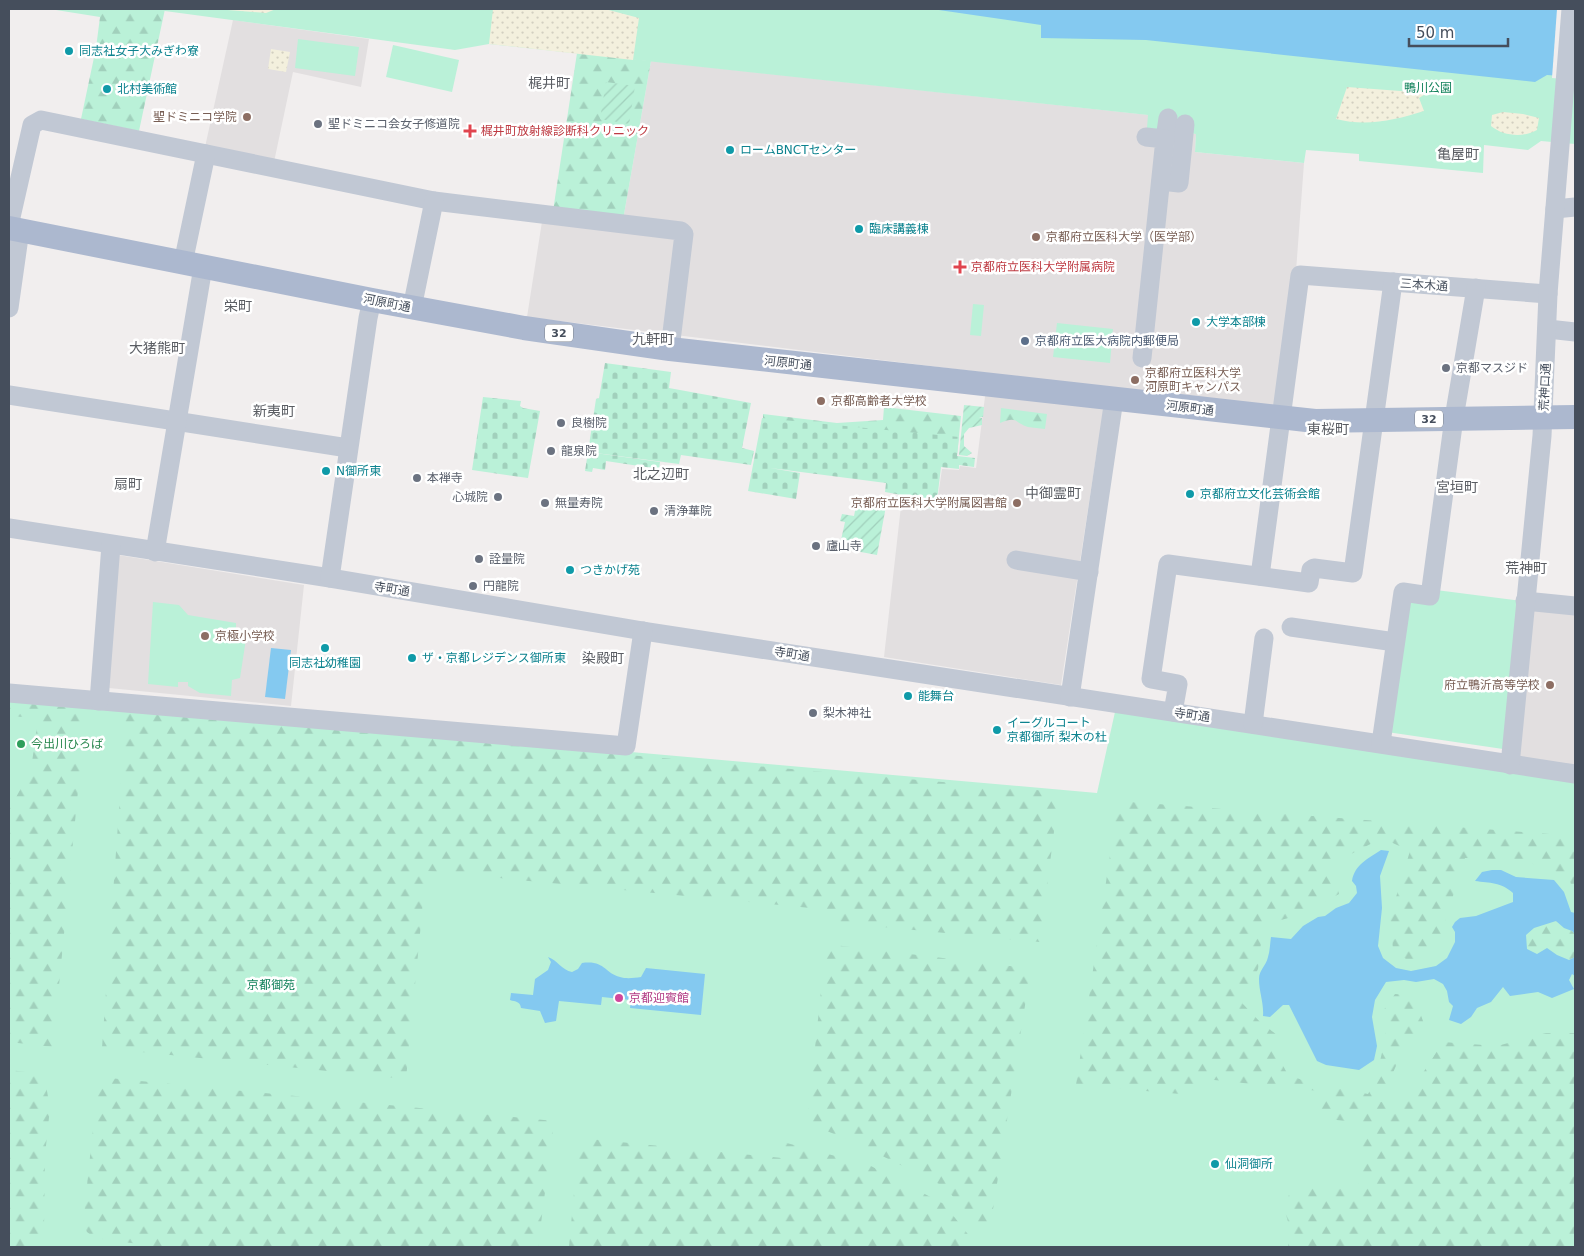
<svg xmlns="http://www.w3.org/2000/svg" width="1584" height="1256" font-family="'DejaVu Sans','Noto Sans JP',sans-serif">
  <defs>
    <pattern id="forest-firs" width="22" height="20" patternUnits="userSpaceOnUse" patternTransform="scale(1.25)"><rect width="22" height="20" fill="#baf1d8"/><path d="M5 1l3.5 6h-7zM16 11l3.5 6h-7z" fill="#a1d0bc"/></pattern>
    <pattern id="sand-dots" width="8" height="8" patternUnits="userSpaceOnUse" patternTransform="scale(1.25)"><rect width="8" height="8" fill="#f3f0dd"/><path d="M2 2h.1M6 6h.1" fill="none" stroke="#d2cfc0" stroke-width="1.8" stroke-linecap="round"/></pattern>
    <pattern id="cemetery-stones" width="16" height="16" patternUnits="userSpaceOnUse" patternTransform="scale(1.25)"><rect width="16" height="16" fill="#baf1d8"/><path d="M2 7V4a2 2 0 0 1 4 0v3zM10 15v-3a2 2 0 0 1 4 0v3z" fill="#a1d0bc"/></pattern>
    <pattern id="garden-furrows" width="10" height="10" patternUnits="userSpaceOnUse" patternTransform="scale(1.25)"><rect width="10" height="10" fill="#baf1d8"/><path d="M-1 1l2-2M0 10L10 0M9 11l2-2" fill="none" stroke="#a1d0bc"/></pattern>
  </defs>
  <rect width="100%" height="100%" fill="#f1eeee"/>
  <g fill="#e2dfe0">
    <polygon points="233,20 369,39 361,87 293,72 274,162 205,147"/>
    <polygon points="651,61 1149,115 1148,128 1196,134 1195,152 1304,163 1295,285 1280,408 1112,387 1096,457 1061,685 884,657 901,506 936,510 942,469 959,470 960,466 976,468 988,373 527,317 544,209 623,220"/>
    <polygon points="118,555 304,585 291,706 109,688"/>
    <polygon points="1534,607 1575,612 1575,766 1517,758"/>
  </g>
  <g fill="#baf1d8">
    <polygon points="150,9 1575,9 1575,144 1541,141 1528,150 1484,145 1483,173 1359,161 1359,154 1306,150 1304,163 1195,152 1196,134 1147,128 1148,115 489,44 455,50"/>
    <polygon points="298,39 359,47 355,76 295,68"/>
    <polygon points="393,45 459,60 452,92 386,77"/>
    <polygon points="973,304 984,305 981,336 970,335"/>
    <polygon points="1057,323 1113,329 1110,363 1053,357"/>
    <polygon points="1436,590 1522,601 1503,749 1387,732 1406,598"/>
    <polygon points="153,602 179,605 188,615 236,623 236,630 239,634 243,635 243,639 246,639 240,678 232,680 231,696 200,693 188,686 188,682 178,682 178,687 148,684"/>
    <polygon points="9,700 631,752 1097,793 1115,712 1575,779 1575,1247 9,1247"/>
  </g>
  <g fill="url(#forest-firs)">
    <polygon points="57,9 165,9 139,131 81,119 96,48 100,17 56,10"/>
    <polygon points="577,53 651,61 623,220 553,211"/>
    <polygon points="884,407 961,416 957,455 763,421 763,414 837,423 883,420"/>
    <path d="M1001 408 1047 414 1045 429C1039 428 1033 428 1028 427 1014 422 1017 416 1000 423Z"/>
    <polygon points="9,702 86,709 53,1047 9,1042 9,810 31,770 38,718 9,716"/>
    <polygon points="126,712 1059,792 1040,942 831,922 831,910 426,871 406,1079 102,1048"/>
    <polygon points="1118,801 1575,836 1575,895 1568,876 1521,860 1465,858 1436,950 1411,963 1393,949 1390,917 1410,851 1382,838 1332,864 1339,894 1303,914 1263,925 1258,969 1242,1003 1261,1023 1280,1037 1278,1056 1288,1075 1311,1083 1368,1094 1375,1082 1386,1036 1383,1011 1395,994 1414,995 1424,1024 1399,1059 1380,1102 1406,1099 1443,1042 1497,1046 1546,1033 1575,1033 1575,1247 1288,1247 1289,1225 1284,1208 1293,1184 1358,1190 1365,1123 1318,1118 1319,1091 1195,1078 1192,1095 1076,1085"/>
    <path d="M1556 921C1563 927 1571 929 1575 934V957L1569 960 1557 955 1547 948 1537 954 1527 949 1526 935 1534 928Z"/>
    <polygon points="826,944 1019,967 1027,972 1029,980 991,1222 977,1222 943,1186 854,1142 807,1123"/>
    <polygon points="9,1070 44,1074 50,1108 45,1155 44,1227 41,1247 9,1247"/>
    <polygon points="109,1078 554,1121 538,1247 160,1247 95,1238 87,1232 83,1224 97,1089 101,1083"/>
    <polygon points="579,1138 782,1158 783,1142 869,1165 944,1204 978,1247 569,1247"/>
  </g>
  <g fill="url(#sand-dots)">
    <polygon points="215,9 276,9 266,13"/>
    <polygon points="493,9 605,9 639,18 633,60 489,44"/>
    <polygon points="271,49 290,52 286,72 268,69"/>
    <path d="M1347 87 1427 93 1419 98 1424 111C1395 120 1367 127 1336 119Z"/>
    <path d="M1503 112 1523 114 1539 118 1537 130C1523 138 1503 136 1491 126L1492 115Z"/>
  </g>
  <g fill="url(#cemetery-stones)">
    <polygon points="605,363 671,372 669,388 751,403 742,448 754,451 751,465 681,455 679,464 588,452 596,399 599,398"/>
    <polygon points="483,397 521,401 520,406 523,408 540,411 528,478 472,470"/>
    <polygon points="762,418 959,437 957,456 975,458 974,467 959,465 959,469 941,467 936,509 902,505 902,495 885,492 886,483 770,468 800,473 796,499 748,491"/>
    <polygon points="588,452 660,462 659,469 606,461 605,470 593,468 592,472 585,471"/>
  </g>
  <g fill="url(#garden-furrows)">
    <polygon points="606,82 635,86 629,124 600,119"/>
    <polygon points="964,405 984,407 983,417 979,417 982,418 982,425 969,428 964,434 964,446 972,453 967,456 959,455"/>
    <polygon points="857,501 886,506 877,555 834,547 835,539 841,540 845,522 840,521 842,514 854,516"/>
  </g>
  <g fill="#84c9f0">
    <polygon points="932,9 1575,9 1575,77 1547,75 1535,82 1146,40 1041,38 1041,25"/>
    <polygon points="271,648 291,650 285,699 265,697"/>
    <path d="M1381 850 1389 851 1380 876 1382 908 1378 946 1383 958 1396 968 1411 971 1436 966 1447 958 1455 942V932L1452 927 1455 922 1460 918 1476 916 1513 902V893C1501 882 1490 883 1475 881L1482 872 1492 870H1501L1516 877 1554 880 1564 892 1571 912 1575 913V934L1572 931 1564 928 1556 921 1534 928 1526 935 1527 949 1537 954 1547 948 1557 955 1569 960 1575 957V976L1572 974 1569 980 1574 989 1552 998 1538 992 1510 996 1503 987 1491 1002 1477 1008 1471 1017 1461 1024 1449 1020 1453 1006 1449 1002 1447 991 1443 984 1434 979 1416 982 1404 980 1386 982 1375 1000 1372 1017 1377 1046 1374 1060 1359 1070 1326 1065 1317 1061 1289 1005H1283L1270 1017 1263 1016C1264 1003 1259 992 1259 979 1259 970 1266 966 1268 957 1270 951 1270 943 1271 937L1291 939 1303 926 1318 917 1325 916 1336 908 1349 903 1357 893 1356 886 1352 881C1354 865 1369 858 1381 850Z"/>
    <path d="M548 957C557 960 562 970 572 972L578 969 582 963C605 960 604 973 620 977 626 979 634 978 641 977L646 968 705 974 701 1015 630 1008 631 1000 602 997 601 1005 559 1001 556 1021 545 1023 540 1011 521 1008C520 1001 516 1002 510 1000L511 993 533 995 535 979 548 970 551 962Z"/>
  </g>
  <polygon fill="#f1eeee" points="1557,9 1575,9 1575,80 1552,78"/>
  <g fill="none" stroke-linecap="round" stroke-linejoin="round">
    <g stroke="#c1c8d4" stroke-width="19">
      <polyline points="1165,139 1168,118"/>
      <polyline points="1161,181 1179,183 1185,124"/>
      <polyline points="1555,209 1575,207"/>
      <polyline points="9,226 32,125 41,120 434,201 681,231 684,234 670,349"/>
      <polyline points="183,263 206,154"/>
      <polyline points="9,308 20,230"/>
      <polyline points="412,308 434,201"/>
      <polyline points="1548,329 1575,332"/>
      <polyline points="1142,358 1165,139 1146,137"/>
      <polyline points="9,395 348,448"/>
      <polyline points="9,528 330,578 643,631 1575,774"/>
      <polyline points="155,552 203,267"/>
      <polyline points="1016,560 1089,572"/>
      <polyline points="1260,576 1300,275 1548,294"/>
      <polyline points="330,578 368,318 372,300"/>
      <polyline points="1525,601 1575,606"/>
      <polyline points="1291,627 1395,642"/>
      <polyline points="9,693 626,746 643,631"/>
      <polyline points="1070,697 1114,399"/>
      <polyline points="99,701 111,545"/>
      <polyline points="1173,712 1178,684 1151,679 1168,564 1309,583 1311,570 1314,568 1353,573 1393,282"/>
      <polyline points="1253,724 1264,638"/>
      <polyline points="1381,743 1403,592 1430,596 1454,418 1476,288"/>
      <polyline points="1510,765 1542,436 1548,294 1571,9"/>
    </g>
    <polyline stroke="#acb8cf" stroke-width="24" points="9,228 372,300 524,328 670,349 1315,421 1575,417"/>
  </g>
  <g fill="#0f9aa8" stroke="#fff" stroke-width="2">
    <circle cx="69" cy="51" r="5"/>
    <circle cx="107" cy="89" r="5"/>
    <circle cx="730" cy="150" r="5"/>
    <circle cx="859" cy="229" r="5"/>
    <circle cx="1196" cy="322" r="5"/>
    <circle cx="326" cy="471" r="5"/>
    <circle cx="1190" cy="494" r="5"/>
    <circle cx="570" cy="570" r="5"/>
    <circle cx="325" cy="648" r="5"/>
    <circle cx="412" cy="658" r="5"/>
    <circle cx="908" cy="696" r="5"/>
    <circle cx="997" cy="730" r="5"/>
    <circle cx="1215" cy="1164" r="5"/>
  </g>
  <g fill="#8d6e63" stroke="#fff" stroke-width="2">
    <circle cx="247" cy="117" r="5"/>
    <circle cx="1036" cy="237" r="5"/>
    <circle cx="1135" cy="380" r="5"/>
    <circle cx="821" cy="401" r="5"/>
    <circle cx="1017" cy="503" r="5"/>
    <circle cx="205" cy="636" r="5"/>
    <circle cx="1550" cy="685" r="5"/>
  </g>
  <g fill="#6b7280" stroke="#fff" stroke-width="2">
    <circle cx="318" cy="124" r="5"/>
    <circle cx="1446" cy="368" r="5"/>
    <circle cx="561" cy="423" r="5"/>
    <circle cx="551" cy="451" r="5"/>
    <circle cx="417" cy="478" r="5"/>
    <circle cx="498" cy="497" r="5"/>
    <circle cx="545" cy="503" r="5"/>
    <circle cx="654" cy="511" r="5"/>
    <circle cx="816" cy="546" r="5"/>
    <circle cx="479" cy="559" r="5"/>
    <circle cx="473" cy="586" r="5"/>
    <circle cx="813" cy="713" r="5"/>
  </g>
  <g fill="#e0444e" stroke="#fff" stroke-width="2">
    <path d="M467.5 123.5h5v5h5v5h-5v5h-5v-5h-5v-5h5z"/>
    <path d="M957.5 259.5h5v5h5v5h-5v5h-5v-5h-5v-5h5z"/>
  </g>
  <circle fill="#5c6f8a" stroke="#fff" stroke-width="2" cx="1025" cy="341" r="5"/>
  <circle fill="#2e9e5b" stroke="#fff" stroke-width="2" cx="21" cy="744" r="5"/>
  <circle fill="#d1479c" stroke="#fff" stroke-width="2" cx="619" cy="998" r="5"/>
  <g text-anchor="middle" stroke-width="5" stroke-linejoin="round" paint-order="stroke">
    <g fill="#fff" stroke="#7d838d" stroke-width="1">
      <rect x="545" y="324.5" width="28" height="17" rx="4"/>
      <rect x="1415" y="410.5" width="28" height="17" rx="4"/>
    </g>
    <g font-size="11" font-weight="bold" fill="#454e5c">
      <text x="559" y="337">32</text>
      <text x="1429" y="423">32</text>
    </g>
    <g font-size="12" fill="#0d838f" stroke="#fff" text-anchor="start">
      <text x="79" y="55">同志社女子大みぎわ寮</text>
      <text x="117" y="93">北村美術館</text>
      <text x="740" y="154">ロームBNCTセンター</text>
      <text x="869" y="233">臨床講義棟</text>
      <text x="1206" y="326">大学本部棟</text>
      <text x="336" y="475">N御所東</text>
      <text x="1200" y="498">京都府立文化芸術会館</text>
      <text x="580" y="574">つきかげ苑</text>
      <text x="422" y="662">ザ・京都レジデンス御所東</text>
      <text x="325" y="667" text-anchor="middle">同志社幼稚園</text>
      <text x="918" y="700">能舞台</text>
      <text x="1007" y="727">イーグルコート<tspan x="1007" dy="14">京都御所 梨木の杜</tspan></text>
      <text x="1225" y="1168">仙洞御所</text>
    </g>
    <g font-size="12" fill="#12825b" stroke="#fff">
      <text x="1428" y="92">鴨川公園</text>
      <text x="271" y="989">京都御苑</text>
    </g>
    <g font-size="12" fill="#785e54" stroke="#fff" text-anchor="start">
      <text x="237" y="121" text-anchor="end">聖ドミニコ学院</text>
      <text x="1046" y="241">京都府立医科大学（医学部）</text>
      <text x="1145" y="377">京都府立医科大学<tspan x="1145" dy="14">河原町キャンパス</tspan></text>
      <text x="831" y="405">京都高齢者大学校</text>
      <text x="1007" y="507" text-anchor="end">京都府立医科大学附属図書館</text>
      <text x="215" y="640">京極小学校</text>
      <text x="1540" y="689" text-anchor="end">府立鴨沂高等学校</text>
    </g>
    <g font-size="12" fill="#5b616d" stroke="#fff" text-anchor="start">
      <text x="328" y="128">聖ドミニコ会女子修道院</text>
      <text x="1456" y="372">京都マスジド</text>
      <text x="571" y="427">良樹院</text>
      <text x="561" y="455">龍泉院</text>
      <text x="427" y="482">本禅寺</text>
      <text x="488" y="501" text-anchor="end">心城院</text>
      <text x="555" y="507">無量寿院</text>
      <text x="664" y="515">清浄華院</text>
      <text x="826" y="550">廬山寺</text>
      <text x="489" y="563">詮量院</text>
      <text x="483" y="590">円龍院</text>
      <text x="823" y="717">梨木神社</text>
    </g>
    <g font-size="12" fill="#be3a42" stroke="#fff" text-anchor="start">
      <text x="481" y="135">梶井町放射線診断科クリニック</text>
      <text x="971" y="271">京都府立医科大学附属病院</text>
    </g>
    <g font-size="12" fill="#454e5c" stroke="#fff">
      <text transform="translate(1424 285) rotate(4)" y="4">三本木通</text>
      <text transform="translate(387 303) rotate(11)" y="4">河原町通</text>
      <text transform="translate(788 363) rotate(6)" y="4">河原町通</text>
      <text transform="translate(1545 387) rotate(-87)" y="4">荒神口通</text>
      <text transform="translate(1190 408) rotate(7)" y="4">河原町通</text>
      <text transform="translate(392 589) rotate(9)" y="4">寺町通</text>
      <text transform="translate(792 654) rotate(9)" y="4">寺町通</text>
      <text transform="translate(1192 715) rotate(8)" y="4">寺町通</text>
    </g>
    <g font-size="12" fill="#4e5e75" stroke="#fff" text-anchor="start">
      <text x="1035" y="345">京都府立医大病院内郵便局</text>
    </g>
    <g font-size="12" fill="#27864d" stroke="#fff" text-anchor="start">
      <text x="31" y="748">今出川ひろば</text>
    </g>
    <g font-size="12" fill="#b23c85" stroke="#fff" text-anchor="start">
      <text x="629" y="1002">京都迎賓館</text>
    </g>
    <g font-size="14" fill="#5a5d63" stroke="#fff">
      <text x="549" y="88">梶井町</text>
      <text x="1458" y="159">亀屋町</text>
      <text x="238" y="311">栄町</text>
      <text x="653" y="344">九軒町</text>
      <text x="157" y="353">大猪熊町</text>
      <text x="274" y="416">新夷町</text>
      <text x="1328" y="434">東桜町</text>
      <text x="661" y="479">北之辺町</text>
      <text x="128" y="489">扇町</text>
      <text x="1457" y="492">宮垣町</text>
      <text x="1053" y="498">中御霊町</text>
      <text x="1526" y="573">荒神町</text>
      <text x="603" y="663">染殿町</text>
    </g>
  </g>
  <rect width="1584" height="1256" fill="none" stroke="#454e5c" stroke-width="20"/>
  <path d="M1409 38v8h99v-8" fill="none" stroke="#454e5c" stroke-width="2.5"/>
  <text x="1416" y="38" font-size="15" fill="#454e5c" stroke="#ffffff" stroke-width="4" paint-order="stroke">50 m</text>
</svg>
